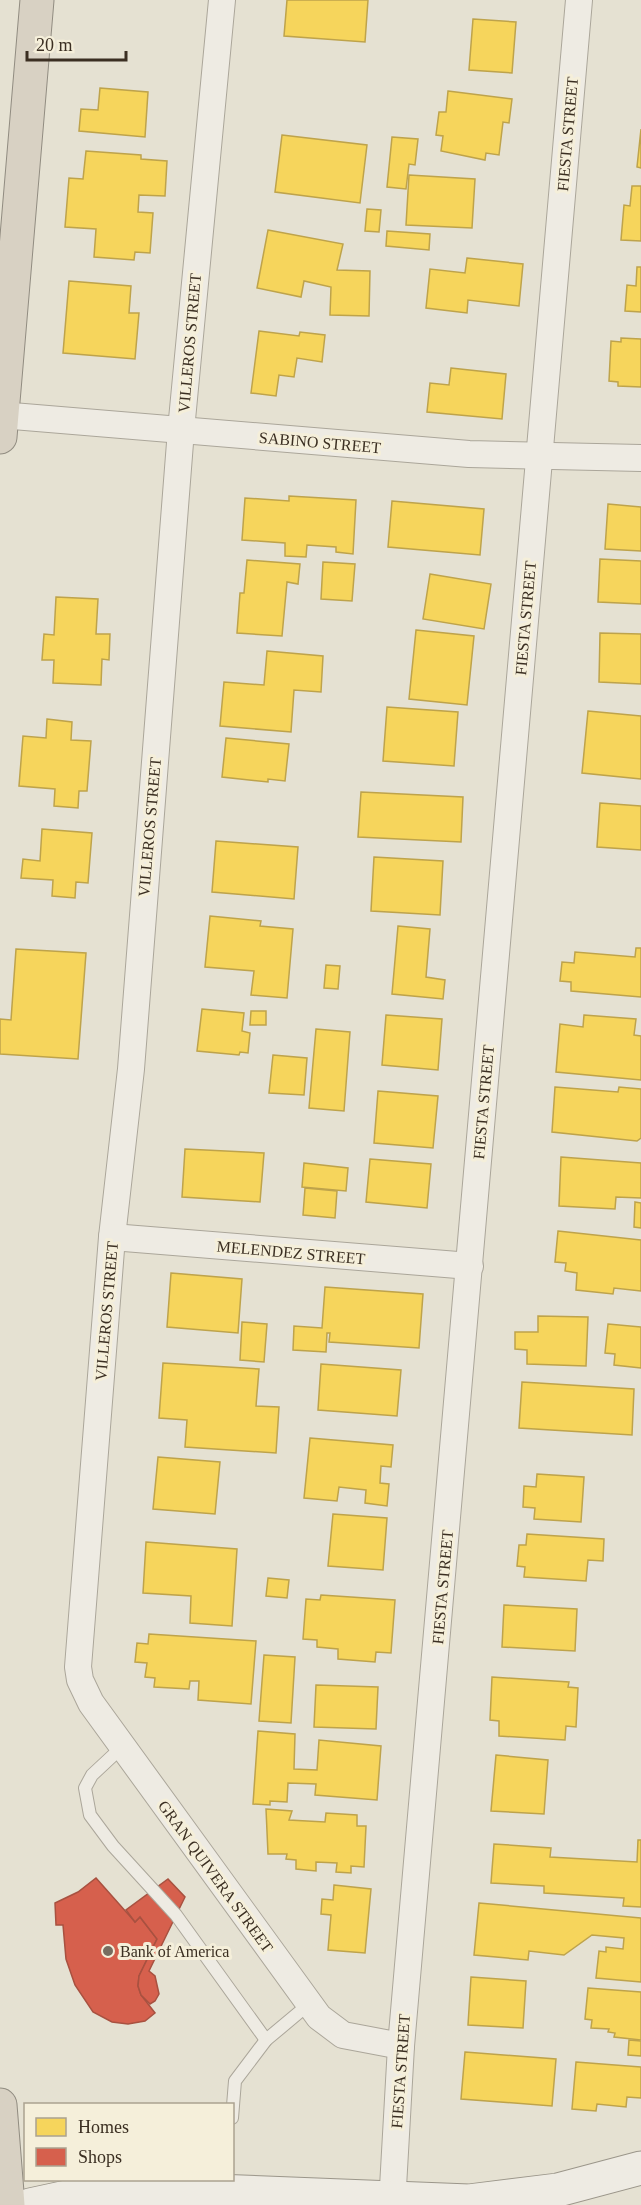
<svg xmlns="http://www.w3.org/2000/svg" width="641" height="2205" font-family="'Times New Roman',serif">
  <rect width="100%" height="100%" fill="#e5e1d2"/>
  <g fill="#f6d55c" stroke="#bea34b" stroke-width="1.5">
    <polygon points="287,0 368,0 365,42 284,36"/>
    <polygon points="473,19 516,22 512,73 469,70"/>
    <polygon points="100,88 148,92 145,137 79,131 81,109 98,110"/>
    <polygon points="448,91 512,99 509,123 503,122 499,155 486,153 485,160 441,151 443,136 436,135 439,112 446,112"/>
    <polygon points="641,129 641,168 637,167"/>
    <polygon points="282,135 367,145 360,203 275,192"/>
    <polygon points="392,137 418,139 415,165 409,164 406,189 387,187"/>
    <polygon points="86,151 141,155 141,159 167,161 165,196 139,195 138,212 153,213 150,253 135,252 134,260 94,257 96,229 65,227 69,178 83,179"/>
    <polygon points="409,175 475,179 472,228 406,225"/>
    <polygon points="632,186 641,186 641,241 621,240 624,205 630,206"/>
    <polygon points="367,209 381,210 379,232 365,231"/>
    <polygon points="268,230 343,244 337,270 370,271 369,316 330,315 331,287 304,281 301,297 257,288"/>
    <polygon points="387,231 430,234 429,250 386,246"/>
    <polygon points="467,258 523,264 519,306 468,300 467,313 426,308 430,269 465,273"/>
    <polygon points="637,267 641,267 641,312 625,311 627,285 636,286"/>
    <polygon points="69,281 131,286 129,313 139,313 135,359 63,353"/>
    <polygon points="259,331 299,336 300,332 325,335 322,362 297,358 294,377 279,375 276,396 251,393"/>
    <polygon points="621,338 641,339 641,387 618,386 618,382 609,381 611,341 621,342"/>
    <polygon points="451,368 506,374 502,419 427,412 430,383 449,385"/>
    <polygon points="289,496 356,500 353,554 336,552 336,547 307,545 306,557 285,556 285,543 242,540 245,498 289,501"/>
    <polygon points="392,501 484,509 480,555 388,547"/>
    <polygon points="608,504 641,507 641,551 605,549"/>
    <polygon points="600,559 641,561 641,604 598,602"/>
    <polygon points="247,560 300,564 298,584 287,582 282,636 237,633 240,593 244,593"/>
    <polygon points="323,562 355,564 352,601 321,599"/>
    <polygon points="430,574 491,584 484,629 423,619"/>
    <polygon points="56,597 98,599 96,634 110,634 109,660 102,659 101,685 53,683 54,660 42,660 44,634 54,635"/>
    <polygon points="416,630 474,636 467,705 409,699"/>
    <polygon points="600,633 641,634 641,684 599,682"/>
    <polygon points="267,651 323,656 321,692 294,690 291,732 220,726 224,682 264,685"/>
    <polygon points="387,707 458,712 454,766 383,761"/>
    <polygon points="588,711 641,716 641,779 582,773"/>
    <polygon points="47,719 72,722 71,740 91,741 87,791 79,791 78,808 54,806 55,789 19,786 23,736 46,738"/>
    <polygon points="226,738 289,744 285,781 268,779 268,782 222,777"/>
    <polygon points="361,792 463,797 461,842 358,837"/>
    <polygon points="600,803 641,806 641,850 597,847"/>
    <polygon points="42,829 92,833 88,883 76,882 75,898 52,896 53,880 21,878 23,859 40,861"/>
    <polygon points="216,841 298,847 294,899 212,892"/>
    <polygon points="374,857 443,861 440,915 371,911"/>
    <polygon points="210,916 261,921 260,926 293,929 287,998 251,995 254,971 205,967"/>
    <polygon points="398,926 430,929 426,977 445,980 443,999 392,994"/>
    <polygon points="636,948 641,948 641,997 571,991 571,982 560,981 562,962 574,963 575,952 635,957"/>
    <polygon points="16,949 86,953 78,1059 0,1054 0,1019 11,1020"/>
    <polygon points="326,965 340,966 338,989 324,988"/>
    <polygon points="202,1009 244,1013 242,1031 250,1033 248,1053 240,1052 239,1055 197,1051"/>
    <polygon points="251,1011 266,1011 266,1025 250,1025"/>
    <polygon points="386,1015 442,1019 438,1070 382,1065"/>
    <polygon points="584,1015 636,1019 634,1035 641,1036 641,1080 556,1072 560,1024 583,1027"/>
    <polygon points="316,1029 350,1032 344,1111 309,1108"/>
    <polygon points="273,1055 307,1058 304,1095 269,1093"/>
    <polygon points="555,1087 618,1092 619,1087 641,1089 641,1138 637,1141 552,1132"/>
    <polygon points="378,1091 438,1096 433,1148 374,1143"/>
    <polygon points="185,1149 264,1153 260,1202 182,1197"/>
    <polygon points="561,1157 641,1163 641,1198 616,1197 615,1209 559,1206"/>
    <polygon points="370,1159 431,1164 427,1208 366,1202"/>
    <polygon points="304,1163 348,1168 346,1191 302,1187"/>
    <polygon points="305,1188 337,1191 335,1218 303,1215"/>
    <polygon points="635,1202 641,1203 641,1228 634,1227"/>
    <polygon points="558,1231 641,1240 641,1291 614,1288 613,1294 576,1290 577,1273 565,1271 566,1263 555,1262"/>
    <polygon points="171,1273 242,1279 238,1333 167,1327"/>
    <polygon points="325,1287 423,1294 419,1348 329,1342 330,1333 327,1333 326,1352 293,1350 294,1326 322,1328"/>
    <polygon points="538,1316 588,1317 586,1366 527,1364 527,1350 515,1349 515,1332 538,1332"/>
    <polygon points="242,1322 267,1324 264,1362 240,1360"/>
    <polygon points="608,1324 641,1327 641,1368 614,1365 615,1354 605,1353"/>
    <polygon points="163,1363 259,1369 256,1406 279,1407 276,1453 185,1447 187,1420 159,1418"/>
    <polygon points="321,1364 401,1370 397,1416 318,1410"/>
    <polygon points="522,1382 634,1389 632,1435 519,1428"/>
    <polygon points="310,1438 393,1445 391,1467 381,1466 380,1483 389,1484 387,1506 365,1503 366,1490 339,1487 337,1501 304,1498"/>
    <polygon points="158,1457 220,1462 215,1514 153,1509"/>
    <polygon points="537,1474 584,1477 581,1522 534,1519 535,1508 523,1507 524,1486 536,1487"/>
    <polygon points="333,1514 387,1518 383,1570 328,1566"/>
    <polygon points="527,1534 604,1539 603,1561 588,1560 586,1581 524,1577 525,1567 517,1566 519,1545 526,1545"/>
    <polygon points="146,1542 237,1549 232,1626 190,1623 191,1596 143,1593"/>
    <polygon points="268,1578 289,1580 287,1598 266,1596"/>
    <polygon points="321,1595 395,1600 391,1653 376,1652 375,1662 338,1659 338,1649 317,1647 317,1640 303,1639 306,1599 320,1600"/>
    <polygon points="504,1605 577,1609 575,1651 502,1647"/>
    <polygon points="149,1634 256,1641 251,1704 198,1700 199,1681 190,1681 189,1689 154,1687 155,1678 145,1677 147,1663 135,1662 137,1643 148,1644"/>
    <polygon points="264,1655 295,1657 291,1723 259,1721"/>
    <polygon points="492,1677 569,1682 568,1687 578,1688 576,1727 566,1726 565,1740 499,1736 499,1721 490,1720"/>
    <polygon points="316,1685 378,1687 376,1729 314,1727"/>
    <polygon points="258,1731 295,1734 294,1769 317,1770 319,1740 381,1746 377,1800 315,1795 316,1784 288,1783 287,1802 270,1801 270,1805 253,1804"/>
    <polygon points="496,1755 548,1760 544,1814 491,1811"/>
    <polygon points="266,1809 292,1811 289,1820 325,1822 326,1813 357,1815 357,1826 366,1826 364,1867 351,1866 351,1873 336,1872 337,1863 316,1862 316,1871 296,1869 296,1860 286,1859 287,1854 268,1854"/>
    <polygon points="638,1840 641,1840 641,1907 623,1906 624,1898 544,1893 544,1886 491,1883 494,1844 551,1848 550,1857 637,1862"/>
    <polygon points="334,1885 371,1889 365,1953 328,1950 331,1915 321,1914 322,1899 333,1900"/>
    <polygon points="479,1903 641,1918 641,1982 596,1978 599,1951 606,1952 606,1947 623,1949 624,1938 592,1935 564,1955 529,1951 528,1960 474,1955"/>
    <polygon points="471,1977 526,1981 523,2028 468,2025"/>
    <polygon points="588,1988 641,1992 641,2040 614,2037 615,2033 608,2032 609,2029 591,2028 592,2020 585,2019"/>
    <polygon points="629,2040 641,2041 641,2056 628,2055"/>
    <polygon points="465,2052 556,2059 552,2106 461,2099"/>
    <polygon points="576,2062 641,2067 641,2098 627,2097 626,2107 597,2104 596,2111 572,2109"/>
  </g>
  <g fill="#d6604d" stroke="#a85140" stroke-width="1.5">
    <polygon points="96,1878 135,1922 140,1917 157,1939 139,1976 138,1986 141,1995 155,2013 145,2021 128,2024 112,2022 93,2012 75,1985 66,1959 63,1925 56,1925 55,1903 78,1892"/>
    <polygon points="168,1879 185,1897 149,1971 155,1976 159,1994 155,2001 150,2004 141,1995 138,1986 139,1976 157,1939 140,1917 135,1922 126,1910"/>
  </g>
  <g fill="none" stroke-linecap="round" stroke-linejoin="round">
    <g stroke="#aba69a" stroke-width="14">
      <g id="lane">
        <polyline points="122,1747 92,1775 85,1788 90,1815 113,1846 176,1915 266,2040"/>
        <polyline points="232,2118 235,2081 266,2040 309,2004"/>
      </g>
    </g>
    <g stroke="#aba69a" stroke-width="28">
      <g id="street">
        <polyline points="222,0 181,430 131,1069 112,1237 78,1667 80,1680 91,1703 319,2017 343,2035 401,2046"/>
        <polyline points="0,415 469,454 641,458"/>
        <polyline points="112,1237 470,1266"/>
        <polyline points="392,2205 401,2046 579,0"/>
      </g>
    </g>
    <g stroke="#9b968a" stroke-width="35">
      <polyline id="secondary" points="30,2205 67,2197 189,2190 469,2201 558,2190 641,2168"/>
    </g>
    <g stroke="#918c81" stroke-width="35">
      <g id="highway">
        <polyline points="0,437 37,0"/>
        <polyline points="0,2105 8,2205"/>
      </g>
    </g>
    <use href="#lane" stroke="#eeebe3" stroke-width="12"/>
    <use href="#street" stroke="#eeebe3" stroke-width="26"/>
    <use href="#secondary" stroke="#eeebe3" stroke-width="33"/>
    <use href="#highway" stroke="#d8d1c3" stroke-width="33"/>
  </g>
  <circle fill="#766d60" stroke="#f5efda" stroke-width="2" cx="108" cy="1951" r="6"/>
  <g text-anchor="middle" stroke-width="6" stroke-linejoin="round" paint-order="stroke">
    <g font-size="16" fill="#3b2f22" stroke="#f5efda">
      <text transform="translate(567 134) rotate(-85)" y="6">FIESTA STREET</text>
      <text transform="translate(189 343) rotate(-85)" y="6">VILLEROS STREET</text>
      <text transform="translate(320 442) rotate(5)" y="6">SABINO STREET</text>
      <text transform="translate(525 618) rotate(-85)" y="6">FIESTA STREET</text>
      <text transform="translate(149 827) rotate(-85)" y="6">VILLEROS STREET</text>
      <text transform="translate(483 1102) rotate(-85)" y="6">FIESTA STREET</text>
      <text transform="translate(291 1252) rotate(5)" y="6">MELENDEZ STREET</text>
      <text transform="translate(106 1311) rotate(-85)" y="6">VILLEROS STREET</text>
      <text transform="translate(442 1587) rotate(-85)" y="6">FIESTA STREET</text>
      <text transform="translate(216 1876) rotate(54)" y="6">GRAN QUIVERA STREET</text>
      <text transform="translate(400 2071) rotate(-86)" y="6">FIESTA STREET</text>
    </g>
    <g font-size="16" fill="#3b2f22" stroke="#f5efda" text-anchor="start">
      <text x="120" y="1957">Bank of America</text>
    </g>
  </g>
  <rect x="24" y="2103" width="210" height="78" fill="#f5efda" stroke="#aba290" stroke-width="1.5"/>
  <rect x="36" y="2118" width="30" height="18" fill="#f6d55c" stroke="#aba290" stroke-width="1.5"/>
  <text x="78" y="2133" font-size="18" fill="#3b2f22">Homes</text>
  <rect x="36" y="2148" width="30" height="18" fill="#d6604d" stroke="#aba290" stroke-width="1.5"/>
  <text x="78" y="2163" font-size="18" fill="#3b2f22">Shops</text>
  <path d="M27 51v9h99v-9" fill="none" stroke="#3b2f22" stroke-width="3"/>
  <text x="36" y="51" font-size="18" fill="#3b2f22" stroke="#f5efda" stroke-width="4.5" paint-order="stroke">20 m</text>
</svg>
